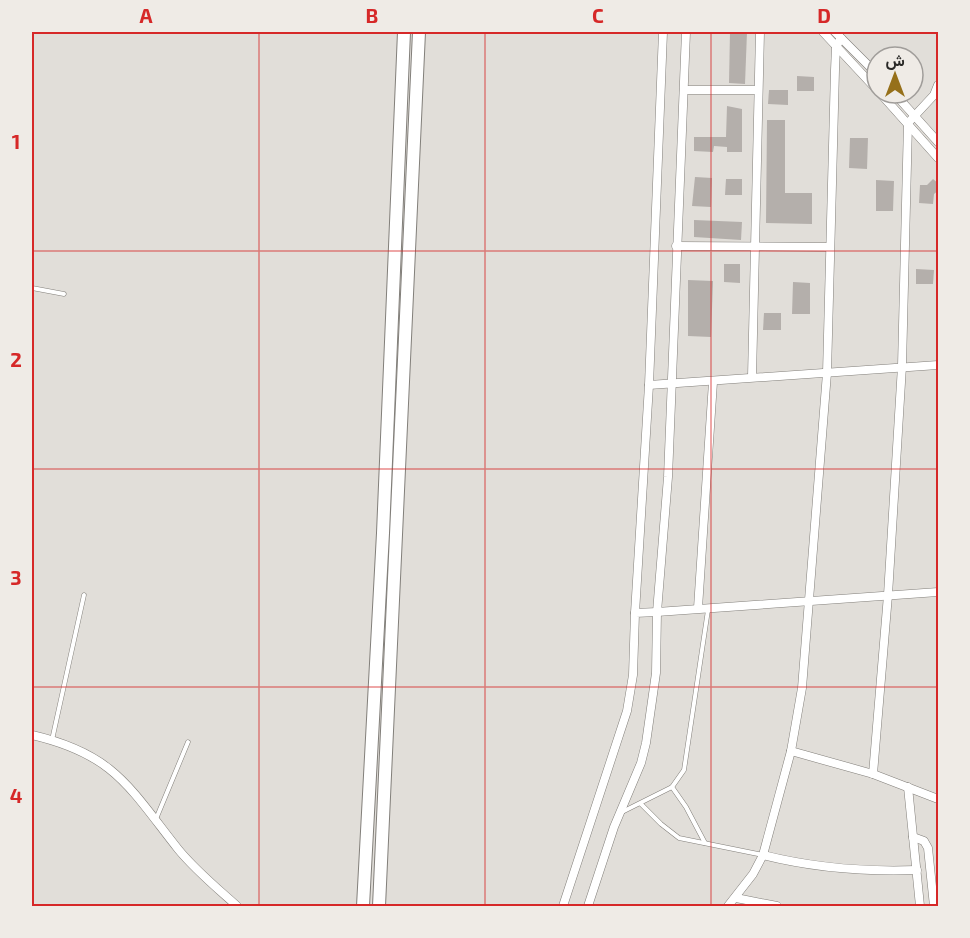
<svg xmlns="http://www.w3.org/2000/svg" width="970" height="938" font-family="'Exo 2',Vazirmatn,sans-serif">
  <rect width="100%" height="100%" fill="#e1ded9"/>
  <g fill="#b4afab">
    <polygon points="730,32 747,32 745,84 729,83"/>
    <polygon points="797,76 814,77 814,91 797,91"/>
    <polygon points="769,90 788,90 788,105 768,104"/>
    <polygon points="727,106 742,109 742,152 727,152 727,147 714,146 713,152 694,151 694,137 726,137"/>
    <polygon points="767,120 785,120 785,193 812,193 812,224 766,223"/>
    <polygon points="850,138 868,138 867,169 849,168"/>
    <polygon points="695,177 712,178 711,207 692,206"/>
    <polygon points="726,179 742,179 742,195 725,195"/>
    <polygon points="933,179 939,184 939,190 934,194 933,204 919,203 920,185 927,185"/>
    <polygon points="876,180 894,181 893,211 876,211"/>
    <polygon points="694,220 742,222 741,240 694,237"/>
    <polygon points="724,264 740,264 740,283 724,282"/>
    <polygon points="916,269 934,270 933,284 916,284"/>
    <polygon points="688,280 713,281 711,337 688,336"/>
    <polygon points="793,282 810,283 810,314 792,314"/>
    <polygon points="764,313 781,313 781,330 763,330"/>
  </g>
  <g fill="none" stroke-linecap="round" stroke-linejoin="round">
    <g stroke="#827f7a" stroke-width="5">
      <g id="service">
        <polyline points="32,288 64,294"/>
        <polyline points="52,740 84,595"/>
        <polyline points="672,787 686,807 705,843"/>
        <polyline points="641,804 661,824 679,838 763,855"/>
        <polyline points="620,813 672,787 684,770 708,610"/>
        <polyline points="156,819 188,742"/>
      </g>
    </g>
    <g stroke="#827f7a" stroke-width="9">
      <g id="minor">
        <polyline points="663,32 649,385 938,365"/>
        <polyline points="686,32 668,477 657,612 938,592"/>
        <polyline points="823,32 877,90"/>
        <polyline points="835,32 877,74"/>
        <polyline points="684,90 758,90"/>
        <polyline points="880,93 938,158"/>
        <polyline points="894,93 938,142"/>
        <polyline points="676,246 829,247"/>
        <polyline points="752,377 760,32"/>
        <polyline points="698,608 713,382"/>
        <polyline points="635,613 649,385"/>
        <path d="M32 735C114 754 129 787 178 849 195 870 217 888 237 906"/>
        <polyline points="791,751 873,774 938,799"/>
        <polyline points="873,774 888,595 902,366 908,123 934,95 938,85"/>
        <polyline points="908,787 920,906"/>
        <polyline points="913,837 924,841 928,848 934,906"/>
        <path d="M763 855C815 868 863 872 917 870"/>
        <polyline points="736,898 777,906"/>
        <polyline points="563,906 627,711 633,675 635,613 657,612 656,673 646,743 641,763 614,827 588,906"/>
        <polyline points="728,906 753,874 763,855 791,751 802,688 827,373 835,70 836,47 841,38"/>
      </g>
    </g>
    <g stroke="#827f7a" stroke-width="14">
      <g id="trunk">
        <polyline points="363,906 383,533 404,32"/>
        <polyline points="379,906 419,32"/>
      </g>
    </g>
    <use href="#service" stroke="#fff" stroke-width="4"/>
    <use href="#minor" stroke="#fff" stroke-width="8"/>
    <use href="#trunk" stroke="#fff" stroke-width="12"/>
  </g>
  <path fill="none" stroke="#d62828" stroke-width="1.5" stroke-opacity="0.55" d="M259 32V906M485 32V906M711 32V906M32 251H938M32 469H938M32 687H938"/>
  <rect width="970" height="938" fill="none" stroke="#efebe6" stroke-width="66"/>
  <g transform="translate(895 75)"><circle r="28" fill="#efebe6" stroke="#a09d9a" stroke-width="1.5"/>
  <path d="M0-4.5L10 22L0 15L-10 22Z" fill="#96701a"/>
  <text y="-9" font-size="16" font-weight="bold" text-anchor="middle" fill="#2a2927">ش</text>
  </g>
  <rect x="33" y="33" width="904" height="872" fill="none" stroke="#d62828" stroke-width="2"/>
  <g font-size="20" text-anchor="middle" font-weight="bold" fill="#d62828">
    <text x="146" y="23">A</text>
    <text x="372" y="23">B</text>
    <text x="598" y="23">C</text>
    <text x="824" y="23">D</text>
    <text x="16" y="149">1</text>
    <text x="16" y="367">2</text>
    <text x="16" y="585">3</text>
    <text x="16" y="803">4</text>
  </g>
</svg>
